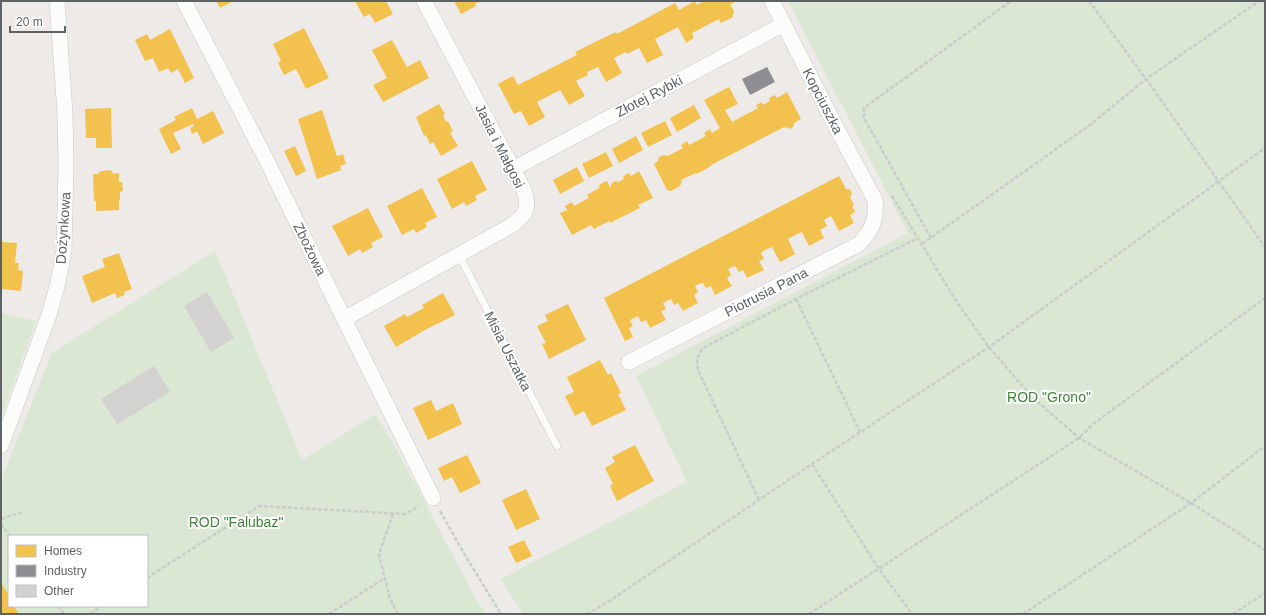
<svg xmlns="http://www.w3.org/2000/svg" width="1266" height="615" font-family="Arial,sans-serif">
  <rect width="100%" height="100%" fill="#edeae7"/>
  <g fill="#d9e7d3" fill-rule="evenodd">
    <polygon points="788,1 1265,1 1265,614 523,614 501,579 687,482 636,376 908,233"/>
    <path d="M215 251 302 460 376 414 410 474 474 596 486 614H1V516L4 513 1 506V480L52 353ZM9 536H147V606H9Z"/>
    <polygon points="1,313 36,321 1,418"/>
  </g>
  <g fill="#f2c14e">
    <polygon points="216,1 233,1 220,8"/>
    <polygon points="355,1 386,1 393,14 375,23 370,14 364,17"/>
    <polygon points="454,1 481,1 475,4 476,6 461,14"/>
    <polygon points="695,1 697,5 704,1 733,1 734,3 730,4 734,11 732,18 720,23 719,19 692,33 694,38 686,43 678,27 655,39 663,55 647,63 639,48 627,54 626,52 614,58 622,73 606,82 598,67 587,72 588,75 576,81 585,96 569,105 560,90 537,102 545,117 529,126 521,111 514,114 498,84 513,76 518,85 577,55 575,52 595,42 616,32 617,34 675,3 679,10"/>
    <polygon points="304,28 329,78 306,89 296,69 284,75 278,63 281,61 273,44"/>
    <polygon points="170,29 194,78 185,83 178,69 171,73 168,68 159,72 153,58 145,61 135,40 147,34 150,40"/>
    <polygon points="392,40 407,67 420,60 429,78 383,102 373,85 387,78 372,50"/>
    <polygon points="729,87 738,104 725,110 732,122 758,108 756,105 762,102 763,105 770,101 769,98 775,95 777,98 787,92 801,119 794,123 793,127 790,129 786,127 784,128 784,127 711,165 711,166 697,174 696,173 681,180 682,182 680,186 671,191 667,190 654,164 658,161 659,157 664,155 668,156 683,148 681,145 687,141 689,145 706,136 704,133 710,129 712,133 720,128 704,100"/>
    <polygon points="439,104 445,114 443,115 446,122 448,121 453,131 450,133 458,146 441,156 433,142 430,144 426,135 424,136 416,117"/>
    <polygon points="694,105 701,118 677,132 670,118"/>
    <polygon points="111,108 112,148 96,148 96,138 86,138 85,109"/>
    <polygon points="192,108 197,119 213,111 224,133 203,144 197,131 192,134 190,128 194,126 193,124 173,133 181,149 171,154 159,129 176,120 174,117"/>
    <polygon points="322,110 337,156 343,154 346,164 340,166 341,170 317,179 298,119"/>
    <polygon points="665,121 672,135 648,147 641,133"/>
    <polygon points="636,136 643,150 619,163 612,149"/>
    <polygon points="295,146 306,171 296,176 284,151"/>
    <polygon points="606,152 613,166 589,178 582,164"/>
    <polygon points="472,161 487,190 475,196 477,200 466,206 464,202 452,209 437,179"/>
    <polygon points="577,167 584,181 560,194 553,180"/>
    <polygon points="107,170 112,171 113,174 119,173 119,182 122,182 122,183 123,190 122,191 120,192 120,200 119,200 119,210 96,211 96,201 94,201 93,174 99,174 99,172"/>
    <polygon points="639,171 653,198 638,205 640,208 610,223 609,221 594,229 591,225 572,235 560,213 567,210 565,206 572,202 574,206 589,198 587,195 599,188 600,184 607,181 610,187 611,186 612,183 615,181 619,182 624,179 623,176 629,173 631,176"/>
    <polygon points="839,176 846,189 850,189 852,194 850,197 854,205 852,206 855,212 850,215 854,223 839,231 831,216 824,220 827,226 820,230 824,238 809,246 802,232 795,235 788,239 795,254 780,262 772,247 765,250 761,253 764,259 759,261 764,270 747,278 743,270 739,272 735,266 732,267 728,269 731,275 727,278 732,286 715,295 711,286 706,288 703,283 699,284 695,286 698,292 694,295 698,303 683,311 678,303 674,305 671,299 663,303 666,309 661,311 666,320 650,328 646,320 641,322 638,316 630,320 633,326 629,328 633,337 625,341 604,298"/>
    <polygon points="422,188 437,217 425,223 427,227 416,233 414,229 402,235 387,206"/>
    <polygon points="368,208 383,237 371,243 373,247 362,253 360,249 348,256 332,226"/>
    <polygon points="1,242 17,243 15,263 19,263 18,270 23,271 21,291 2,289"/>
    <polygon points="119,253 132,289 124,292 125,295 117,298 115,293 92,303 82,276 105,267 102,259"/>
    <polygon points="443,293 455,315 425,330 396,347 384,326 405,314 407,317 424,308 422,305"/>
    <polygon points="568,304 586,340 549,359 542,344 546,343 537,326 548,321 545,315"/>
    <polygon points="600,360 608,375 611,373 621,393 618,394 626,410 592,426 584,411 575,416 565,396 574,392 567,377"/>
    <polygon points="431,400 436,411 453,403 462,424 428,440 413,408"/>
    <polygon points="635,445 654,481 617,501 610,486 613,484 605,468 615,462 612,457"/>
    <polygon points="467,455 481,483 460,493 452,477 444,481 438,468"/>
    <polygon points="526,489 540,519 516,530 502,500"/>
    <polygon points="524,540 532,556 516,563 508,547"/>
    <polygon points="1,583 9,595 9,606 14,606 19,614 1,614"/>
  </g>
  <polygon fill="#8d8d92" points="767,67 775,82 750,95 742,79"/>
  <g fill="#d4d2d1">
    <polygon points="207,292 234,338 211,352 184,306"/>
    <polygon points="154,366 170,392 117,424 101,399"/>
  </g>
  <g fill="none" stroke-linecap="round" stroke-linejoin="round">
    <g stroke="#c9c9c9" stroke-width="8">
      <polyline id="lane" points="459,255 557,446"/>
    </g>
    <g stroke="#c9c9c9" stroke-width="16">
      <g id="street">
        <polyline points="184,1 268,163 344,319 433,498"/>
        <polyline points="513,169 784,24"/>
        <path d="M344 319 512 225C516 222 521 218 524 214 532 199 520 182 513 169L424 1"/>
        <path d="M629 362 859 244C872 231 877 218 875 200L837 129 772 1"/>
        <polyline points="1,446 49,315 58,283 64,250 66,165 65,113 57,1"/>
      </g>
    </g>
    <g stroke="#c8cdca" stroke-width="2.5" stroke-dasharray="4 2" stroke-linecap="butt">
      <polyline points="1089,1 1146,79 1265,247"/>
      <polyline points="892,196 958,304 989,347 1031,396 1079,438 1191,503 1265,550"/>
      <polyline points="931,238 864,118 864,108 1011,1"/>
      <polyline points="922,244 1090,125 1146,79 1259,1"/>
      <polyline points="796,299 860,432"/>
      <polyline points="812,464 879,569 912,614"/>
      <polyline points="759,500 698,370 697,358 703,348 796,299 918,238"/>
      <polyline points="440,511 465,555 501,614"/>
      <polyline points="393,514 379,554 390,599 398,614"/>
      <polyline points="1,519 23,512"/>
      <polyline points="1,524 9,536"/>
      <polyline points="147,578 259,506 405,514 419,506"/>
      <polyline points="58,606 64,614"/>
      <polyline points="90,614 102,606"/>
      <polyline points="329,614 385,578"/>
      <polyline points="587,614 611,600 812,464 989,347 1265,148"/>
      <polyline points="809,614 1079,438 1093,424 1265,298"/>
      <polyline points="1023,614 1191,503 1265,446"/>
      <polyline points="1233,614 1265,593"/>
    </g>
    <use href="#lane" stroke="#fcfcfb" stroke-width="7"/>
    <use href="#street" stroke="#fcfcfb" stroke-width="15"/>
  </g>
  <g text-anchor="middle" stroke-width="4" stroke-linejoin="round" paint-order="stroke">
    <g font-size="14" fill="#5d6265" stroke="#fff">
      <text transform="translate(649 96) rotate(-28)" y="5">Złotej Rybki</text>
      <text transform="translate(823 101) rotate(63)" y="5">Kopciuszka</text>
      <text transform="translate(500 146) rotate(63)" y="5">Jasia i Małgosi</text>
      <text transform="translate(63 228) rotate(-86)" y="5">Dożynkowa</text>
      <text transform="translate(310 249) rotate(64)" y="5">Zbożowa</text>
      <text transform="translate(766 292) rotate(-27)" y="5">Piotrusia Pana</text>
      <text transform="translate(508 351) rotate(63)" y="5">Misia Uszatka</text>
    </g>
    <g font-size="14" fill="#418039" stroke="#fff">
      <text x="1049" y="402">ROD "Grono"</text>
      <text x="236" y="527">ROD "Falubaz"</text>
    </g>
  </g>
  <rect width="1266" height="615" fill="none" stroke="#5d6265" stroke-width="4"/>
  <rect x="8" y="535" width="140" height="72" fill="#ffffff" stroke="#bec0c1"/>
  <rect x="16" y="545" width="20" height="12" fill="#f2c14e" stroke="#bec0c1"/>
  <text x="44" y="555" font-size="12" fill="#5d6265">Homes</text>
  <rect x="16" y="565" width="20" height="12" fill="#8d8d92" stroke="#bec0c1"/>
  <text x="44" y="575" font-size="12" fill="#5d6265">Industry</text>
  <rect x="16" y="585" width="20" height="12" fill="#d4d2d1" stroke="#bec0c1"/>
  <text x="44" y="595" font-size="12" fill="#5d6265">Other</text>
  <path d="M10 26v6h55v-6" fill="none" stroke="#5d6265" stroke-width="2"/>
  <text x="16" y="26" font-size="12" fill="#5d6265" stroke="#ffffff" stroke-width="3" paint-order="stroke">20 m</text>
</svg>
